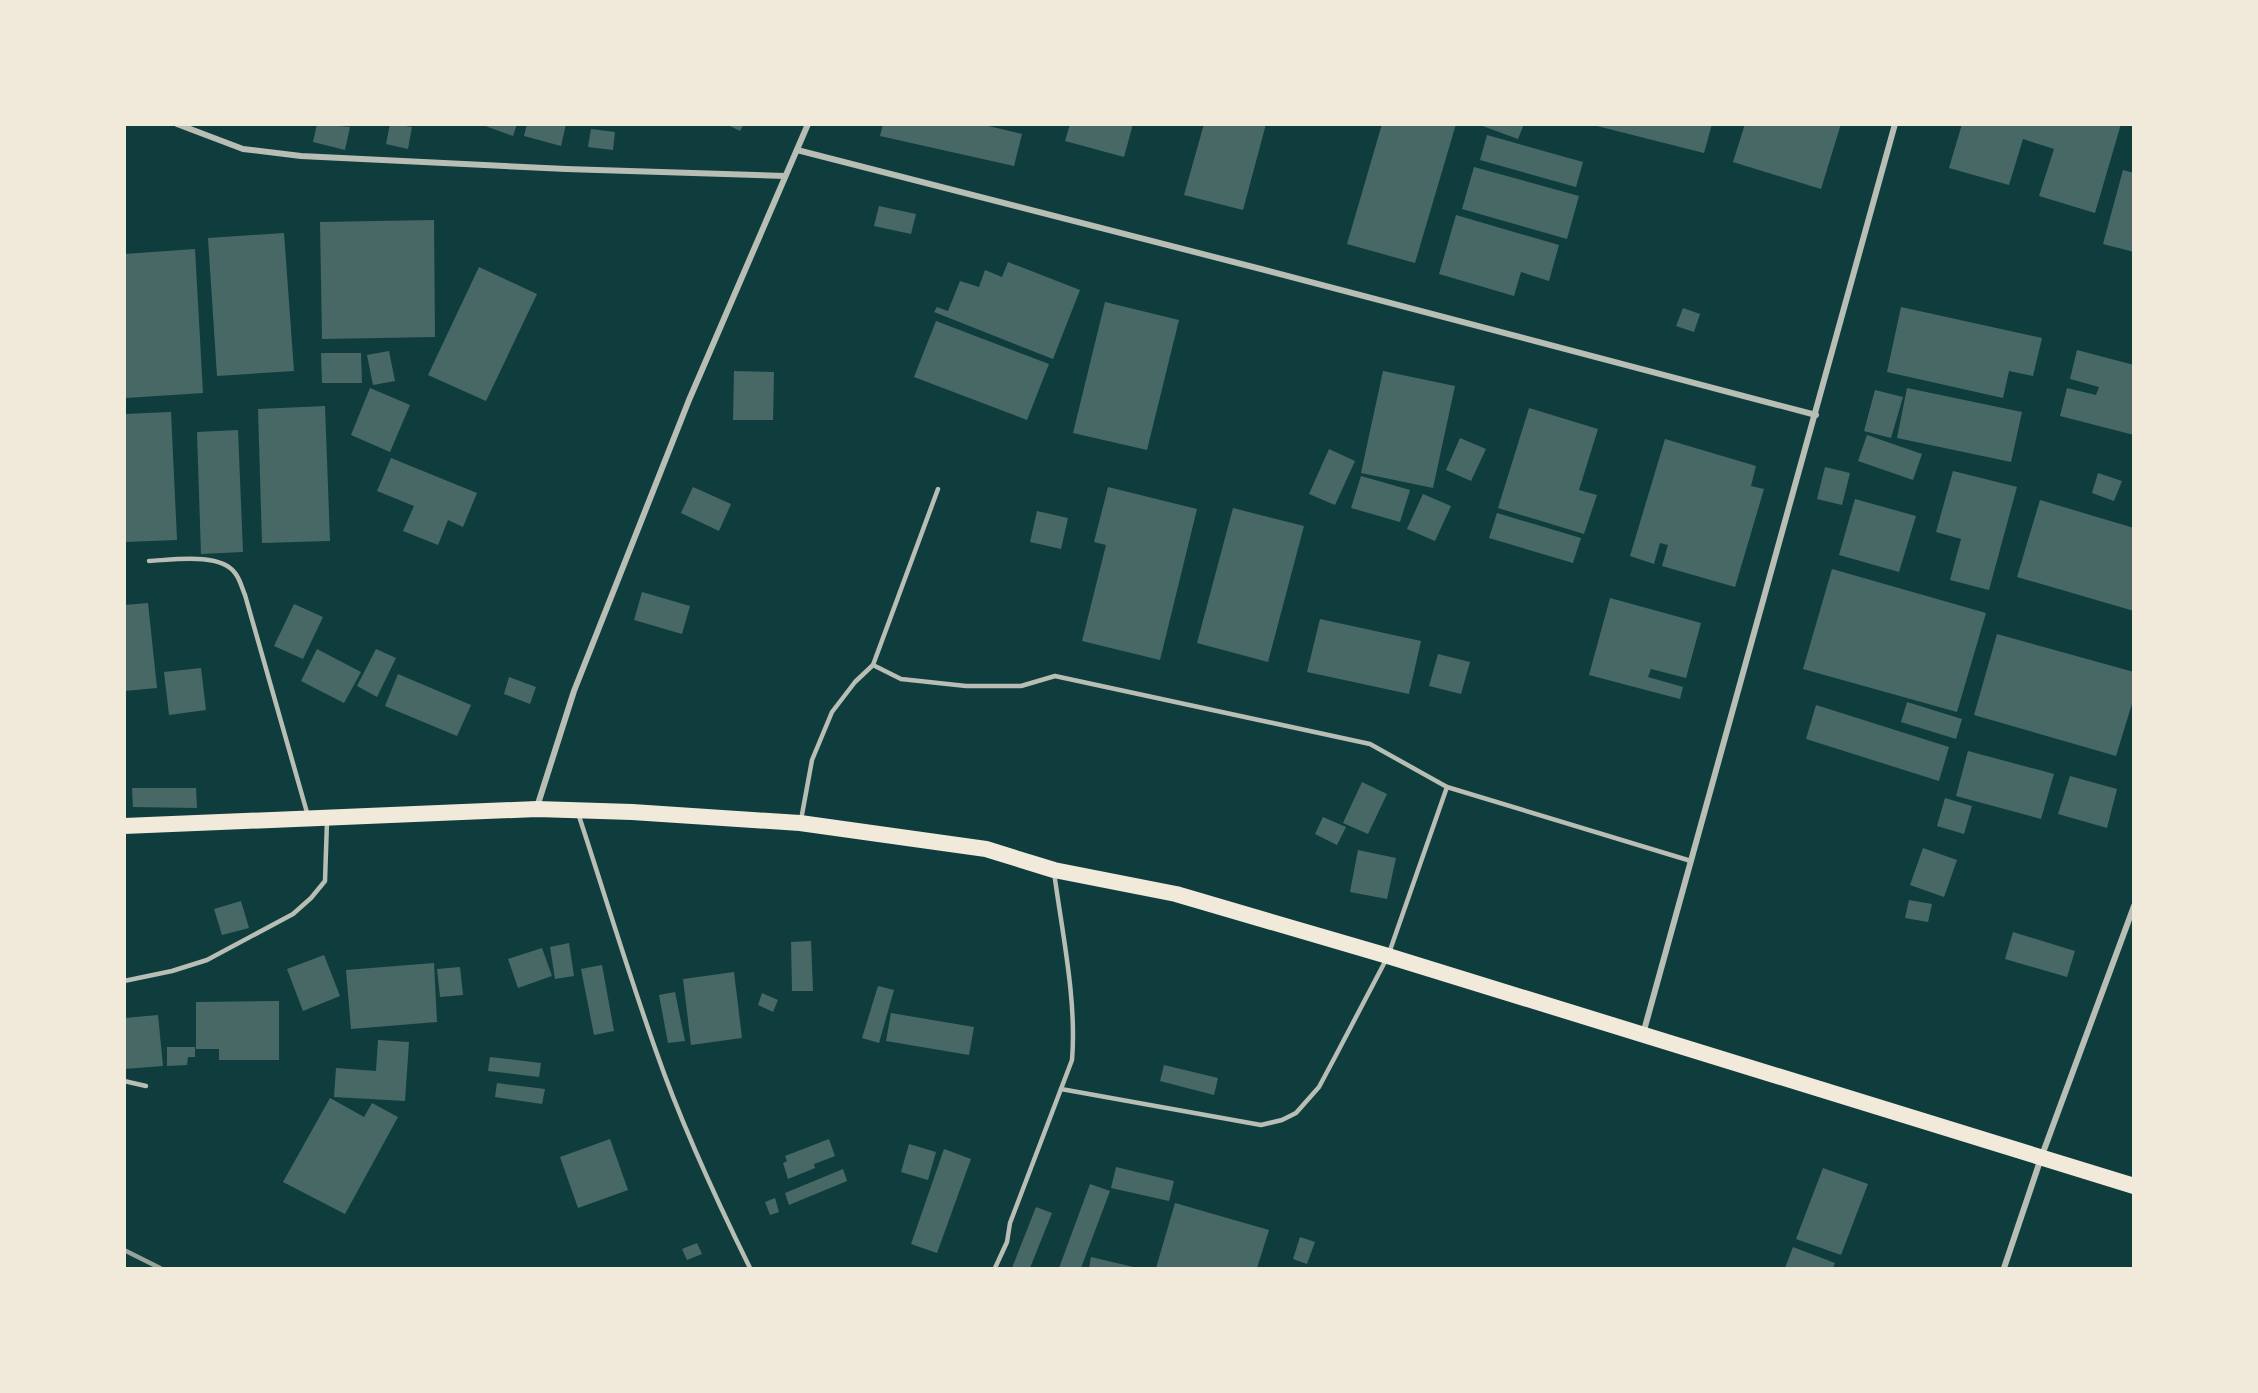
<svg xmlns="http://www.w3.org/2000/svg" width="2258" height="1393" font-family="Raleway,sans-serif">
  <rect width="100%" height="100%" fill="#0f3d3e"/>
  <g fill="#486865">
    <polygon points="317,124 350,127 345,150 313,142"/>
    <polygon points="390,124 412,127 408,149 386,144"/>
    <polygon points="480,124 517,124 513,136"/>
    <polygon points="527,124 566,124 561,146 524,136"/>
    <polygon points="726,124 744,124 740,131"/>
    <polygon points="883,124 980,124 1022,134 1014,166 880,136"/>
    <polygon points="1070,124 1133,124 1124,157 1065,141"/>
    <polygon points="1204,124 1266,124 1243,210 1184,195"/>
    <polygon points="1382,124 1456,124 1415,263 1347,244"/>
    <polygon points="1477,124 1524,124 1518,139"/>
    <polygon points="1589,124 1712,124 1704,153"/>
    <polygon points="1745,124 1841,124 1821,189 1733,162"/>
    <polygon points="1962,124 2121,124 2095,213 2039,196 2054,149 2023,139 2009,185 1949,168"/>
    <polygon points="591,129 615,132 613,150 588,147"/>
    <polygon points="1487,135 1583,162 1576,187 1480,160"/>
    <polygon points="1474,167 1579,196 1567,239 1462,209"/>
    <polygon points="2123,170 2134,173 2134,252 2103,244"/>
    <polygon points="879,206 916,214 911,234 874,226"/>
    <polygon points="1456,215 1559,245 1549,281 1521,272 1514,296 1439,274"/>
    <polygon points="434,220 435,337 322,339 320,222"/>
    <polygon points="284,233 294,371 217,376 208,238"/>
    <polygon points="195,249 203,393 126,398 124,254"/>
    <polygon points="1008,262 1080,290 1053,359 934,312 937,307 948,311 960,281 979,287 985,270 1002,277"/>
    <polygon points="479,267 537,294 486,401 428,375"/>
    <polygon points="1105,302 1179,320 1147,450 1073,433"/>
    <polygon points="1901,307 2042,338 2033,376 2009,371 2003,398 1887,372"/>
    <polygon points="1683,308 1700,314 1694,332 1676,326"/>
    <polygon points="936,321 1049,364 1027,420 914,377"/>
    <polygon points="2077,350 2134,365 2134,435 2060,416 2067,388 2096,395 2099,387 2070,379"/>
    <polygon points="389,351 395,381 373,385 367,355"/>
    <polygon points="321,353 361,353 362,383 322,383"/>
    <polygon points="734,371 774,372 773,420 733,420"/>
    <polygon points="1383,371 1455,386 1433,488 1361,473"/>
    <polygon points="370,388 410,405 390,452 351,435"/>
    <polygon points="1907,388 2022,412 2011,462 1897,438"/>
    <polygon points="1875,390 1903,397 1891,438 1864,431"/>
    <polygon points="325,406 330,541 262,543 258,409"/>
    <polygon points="1529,408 1598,429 1579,490 1597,495 1584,534 1498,508"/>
    <polygon points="171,412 177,540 124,542 124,414"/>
    <polygon points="238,430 243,552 201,554 197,432"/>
    <polygon points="1867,435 1922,454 1913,480 1858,461"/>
    <polygon points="1460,438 1486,449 1471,481 1446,470"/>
    <polygon points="1665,439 1756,466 1751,486 1764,489 1735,587 1662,566 1668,545 1660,543 1654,564 1630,556"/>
    <polygon points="1329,449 1355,461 1335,505 1309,494"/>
    <polygon points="391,458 477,493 463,527 448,520 438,545 403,531 414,506 377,491"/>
    <polygon points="1825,467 1850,473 1842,505 1817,499"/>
    <polygon points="1953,471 2017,487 1989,590 1950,580 1961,539 1936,532"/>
    <polygon points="2098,473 2122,481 2114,501 2092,493"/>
    <polygon points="1361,476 1410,490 1400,522 1351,508"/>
    <polygon points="693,487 731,504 719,531 681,513"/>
    <polygon points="1108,487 1197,509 1160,660 1082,641 1106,545 1094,542"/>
    <polygon points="1423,494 1451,506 1435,541 1407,529"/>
    <polygon points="1855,499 1916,516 1899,572 1839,555"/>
    <polygon points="2040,500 2134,528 2134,611 2017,577"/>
    <polygon points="1233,508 1304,526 1268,662 1197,643"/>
    <polygon points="1037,511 1068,518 1061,549 1030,542"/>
    <polygon points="1497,513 1581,538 1573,563 1489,538"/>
    <polygon points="1832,569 1986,613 1957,712 1803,669"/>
    <polygon points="642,592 690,606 682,634 634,620"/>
    <polygon points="1610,598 1701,623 1686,678 1651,669 1648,677 1683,687 1680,699 1589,675"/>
    <polygon points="148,603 157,688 124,691 124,605"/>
    <polygon points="294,604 323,617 303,659 274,646"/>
    <polygon points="1320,619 1421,641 1409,694 1307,672"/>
    <polygon points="1997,634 2134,672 2134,697 2116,756 1974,715"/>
    <polygon points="317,649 361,672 344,703 301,681"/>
    <polygon points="376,649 396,658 377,697 357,686"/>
    <polygon points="1438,654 1470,662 1461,694 1429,686"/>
    <polygon points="201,668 206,710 169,715 164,672"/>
    <polygon points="398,674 471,705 457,736 385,706"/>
    <polygon points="509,677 536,687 530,704 504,694"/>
    <polygon points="1907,702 1962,719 1956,739 1901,722"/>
    <polygon points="1816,705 1949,747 1939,781 1806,739"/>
    <polygon points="1968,751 2054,774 2041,819 1956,796"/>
    <polygon points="2070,776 2117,789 2107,828 2058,814"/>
    <polygon points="1362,782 1387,794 1368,834 1343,823"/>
    <polygon points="132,788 196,788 197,808 133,807"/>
    <polygon points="1945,798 1972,806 1964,834 1937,826"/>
    <polygon points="1323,817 1346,827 1337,845 1315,834"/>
    <polygon points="1923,848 1957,860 1944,897 1910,885"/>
    <polygon points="1358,850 1396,858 1387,899 1350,892"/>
    <polygon points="1909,900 1932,904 1928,922 1905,918"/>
    <polygon points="241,901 249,928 222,935 214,909"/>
    <polygon points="2013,932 2075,951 2067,977 2005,959"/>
    <polygon points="811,941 813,991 792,991 791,942"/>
    <polygon points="569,943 574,976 555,979 550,947"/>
    <polygon points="542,948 552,976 518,988 508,959"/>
    <polygon points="324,955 340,996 303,1011 287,969"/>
    <polygon points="434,963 437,1022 351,1029 346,970"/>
    <polygon points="602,965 614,1031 594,1035 581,969"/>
    <polygon points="460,967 463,995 440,997 437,969"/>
    <polygon points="734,972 742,1038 691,1045 683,979"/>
    <polygon points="878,986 894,990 879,1043 862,1038"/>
    <polygon points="675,992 685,1041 668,1043 659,995"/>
    <polygon points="762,993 778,1000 773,1012 758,1005"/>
    <polygon points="279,1001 279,1060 219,1060 219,1049 196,1049 196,1002"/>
    <polygon points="891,1013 974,1027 969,1055 886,1041"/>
    <polygon points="158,1015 163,1066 124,1069 124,1018"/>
    <polygon points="378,1040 409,1042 405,1101 334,1097 336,1068 376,1071"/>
    <polygon points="167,1047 195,1047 195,1057 188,1057 187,1065 167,1066"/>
    <polygon points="490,1057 541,1063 539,1077 488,1071"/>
    <polygon points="1164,1065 1218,1078 1214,1095 1160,1081"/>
    <polygon points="497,1083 545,1089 542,1104 495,1097"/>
    <polygon points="330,1098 364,1117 372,1103 398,1117 345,1214 283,1182"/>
    <polygon points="610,1139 628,1190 578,1208 560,1157"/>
    <polygon points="829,1139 835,1156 814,1164 815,1168 788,1179 783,1163 787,1161 785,1156"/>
    <polygon points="909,1144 936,1152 928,1180 901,1172"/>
    <polygon points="944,1149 971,1159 937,1253 911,1244"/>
    <polygon points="1116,1167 1174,1181 1169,1201 1111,1188"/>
    <polygon points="1823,1168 1868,1184 1841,1255 1796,1239"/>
    <polygon points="843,1169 847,1181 789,1205 785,1193"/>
    <polygon points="1090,1184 1110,1191 1081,1268 1059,1268"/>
    <polygon points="775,1198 779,1212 770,1215 765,1202"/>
    <polygon points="1175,1203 1269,1230 1257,1268 1156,1268"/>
    <polygon points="1036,1207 1052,1213 1030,1268 1012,1268"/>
    <polygon points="1300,1237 1315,1242 1307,1264 1293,1259"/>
    <polygon points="697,1243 702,1254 687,1260 682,1249"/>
    <polygon points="1793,1247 1835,1263 1833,1268 1785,1268"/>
    <polygon points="1091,1257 1138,1268 1089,1268"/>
  </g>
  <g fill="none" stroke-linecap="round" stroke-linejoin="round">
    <g stroke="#b8beb3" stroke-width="4.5">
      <path d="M149 561C172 560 220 552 235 573 240 579 242 588 245 595L308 816"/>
      <polyline points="873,665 901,679 966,686 1021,686 1055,676 1370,744 1447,787 1691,861"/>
      <path d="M578 813C604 892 628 972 656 1051 682 1126 715 1197 750 1268"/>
      <polyline points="801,820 812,760 832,712 855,682 873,665 938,489"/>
      <polyline points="124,981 172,971 207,960 293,914 311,898 325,881 327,821"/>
      <polyline points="124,1081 146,1086"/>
      <polyline points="1061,1089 1261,1125 1282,1120 1296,1113 1319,1087 1335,1057 1388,956 1447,787"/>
      <path d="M995 1268 1007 1242 1010 1223 1072 1060C1077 1001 1062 932 1054 872"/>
    </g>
    <g stroke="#b8beb3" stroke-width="6">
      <polyline points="177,124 243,149 301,156 566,169 785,176"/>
      <polyline points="797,150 1261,269 1816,415"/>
      <polyline points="537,807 574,691 689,400 808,124"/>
      <polyline points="1643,1034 1895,124"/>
      <polyline points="2004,1268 2041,1158 2134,906"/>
    </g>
    <polyline stroke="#f1e9da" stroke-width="16" points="124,826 537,809 632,812 800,823 986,849 1054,870 1176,894 1388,956 2134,1186"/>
    <polyline stroke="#97a49c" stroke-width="4.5" points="124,1250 160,1268"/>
  </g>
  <rect width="2258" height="1393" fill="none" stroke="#f1e9da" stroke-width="252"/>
</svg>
